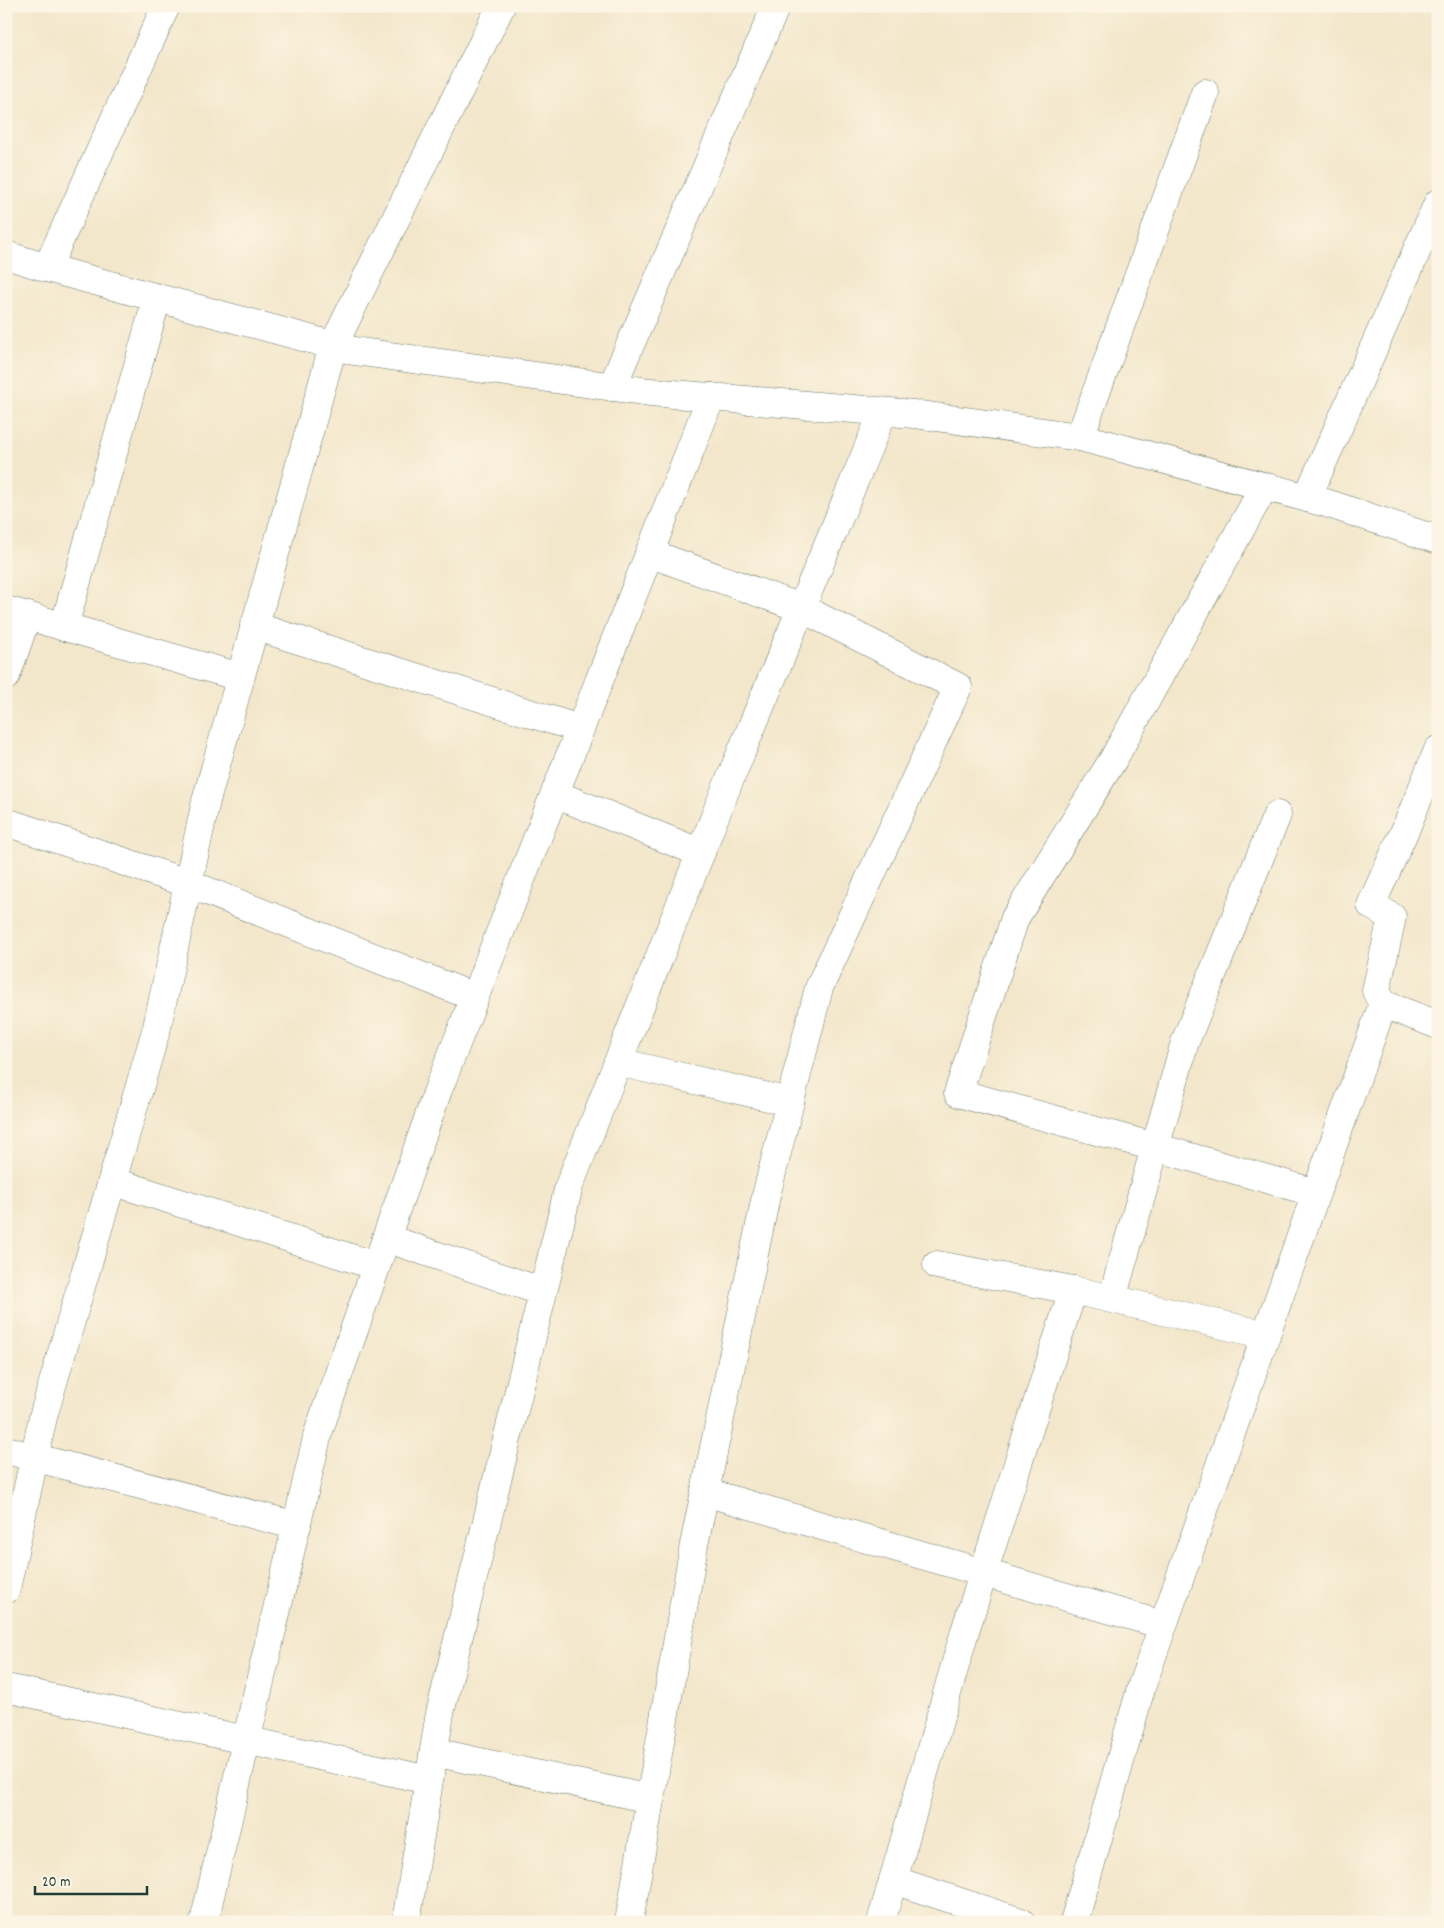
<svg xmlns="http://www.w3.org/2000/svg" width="1444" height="1928" font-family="Dekko,sans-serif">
  <rect width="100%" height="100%" fill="#fcf5e5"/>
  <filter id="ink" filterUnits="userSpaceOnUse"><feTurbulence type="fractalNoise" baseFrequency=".02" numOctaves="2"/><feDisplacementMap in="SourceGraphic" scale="10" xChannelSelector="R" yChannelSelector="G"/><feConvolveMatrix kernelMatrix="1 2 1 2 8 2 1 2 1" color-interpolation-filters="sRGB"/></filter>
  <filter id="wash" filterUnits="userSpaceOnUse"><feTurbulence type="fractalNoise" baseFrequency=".0096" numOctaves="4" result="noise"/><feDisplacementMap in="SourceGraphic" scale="20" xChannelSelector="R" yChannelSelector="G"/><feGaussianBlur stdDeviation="1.12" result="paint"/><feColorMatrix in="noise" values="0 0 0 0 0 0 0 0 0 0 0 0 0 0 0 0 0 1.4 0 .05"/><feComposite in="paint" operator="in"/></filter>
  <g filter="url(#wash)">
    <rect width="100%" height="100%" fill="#f3e7cb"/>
  </g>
  <g filter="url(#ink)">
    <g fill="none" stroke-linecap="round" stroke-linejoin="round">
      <g stroke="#697869" stroke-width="29">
        <g id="minor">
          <polyline points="47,268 166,6"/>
          <polyline points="612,387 776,6"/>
          <polyline points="1080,437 1205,93"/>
          <polyline points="1264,487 1114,758 1015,918 958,1093 1155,1147 1316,1193"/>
          <polyline points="1307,498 1438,203"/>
          <polyline points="6,610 240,677"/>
          <polyline points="254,626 580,729"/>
          <polyline points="64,627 157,298"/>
          <polyline points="6,676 27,616"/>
          <polyline points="1438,750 1406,828 1371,905 1392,917 1376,991 1383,1004 1438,1025"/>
          <polyline points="555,794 701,853"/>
          <polyline points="6,822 187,883 474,997"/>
          <polyline points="618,1062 790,1102"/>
          <polyline points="112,1181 376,1266"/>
          <polyline points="386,1238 543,1292"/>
          <polyline points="937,1265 1073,1290 1266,1335"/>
          <polyline points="1112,1299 1185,1042 1277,815"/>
          <polyline points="6,1450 297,1526"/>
          <polyline points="705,1492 1163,1625"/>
          <polyline points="6,1589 43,1417 157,1027 206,801 333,346 501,6"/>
          <polyline points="6,1688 429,1780"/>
          <polyline points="434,1752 650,1799"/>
          <polyline points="893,1880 1021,1922"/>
          <polyline points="204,1922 318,1433 438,1090 711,397"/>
          <polyline points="406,1922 440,1713 569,1186 723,796 883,412"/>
          <polyline points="629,1922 694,1545 766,1196 819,988 958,687 801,608 649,553"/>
          <polyline points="881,1922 965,1631 1073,1290"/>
          <polyline points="1074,1922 1142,1685 1383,1004"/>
        </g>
      </g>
      <g stroke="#697869" stroke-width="29">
        <polyline id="secondary" points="6,255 47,268 354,351 650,392 914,414 1080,437 1326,503 1438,540"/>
      </g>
      <use href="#minor" stroke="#fff" stroke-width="28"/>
      <use href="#secondary" stroke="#fff" stroke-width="28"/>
    </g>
  </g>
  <rect width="1444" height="1928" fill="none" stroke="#fcf5e5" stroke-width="25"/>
  <path d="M35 1886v8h112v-8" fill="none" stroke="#1f3d34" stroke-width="2.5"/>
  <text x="42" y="1886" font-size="15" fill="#1f3d34" stroke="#fcf5e5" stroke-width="4" paint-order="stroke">20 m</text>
</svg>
